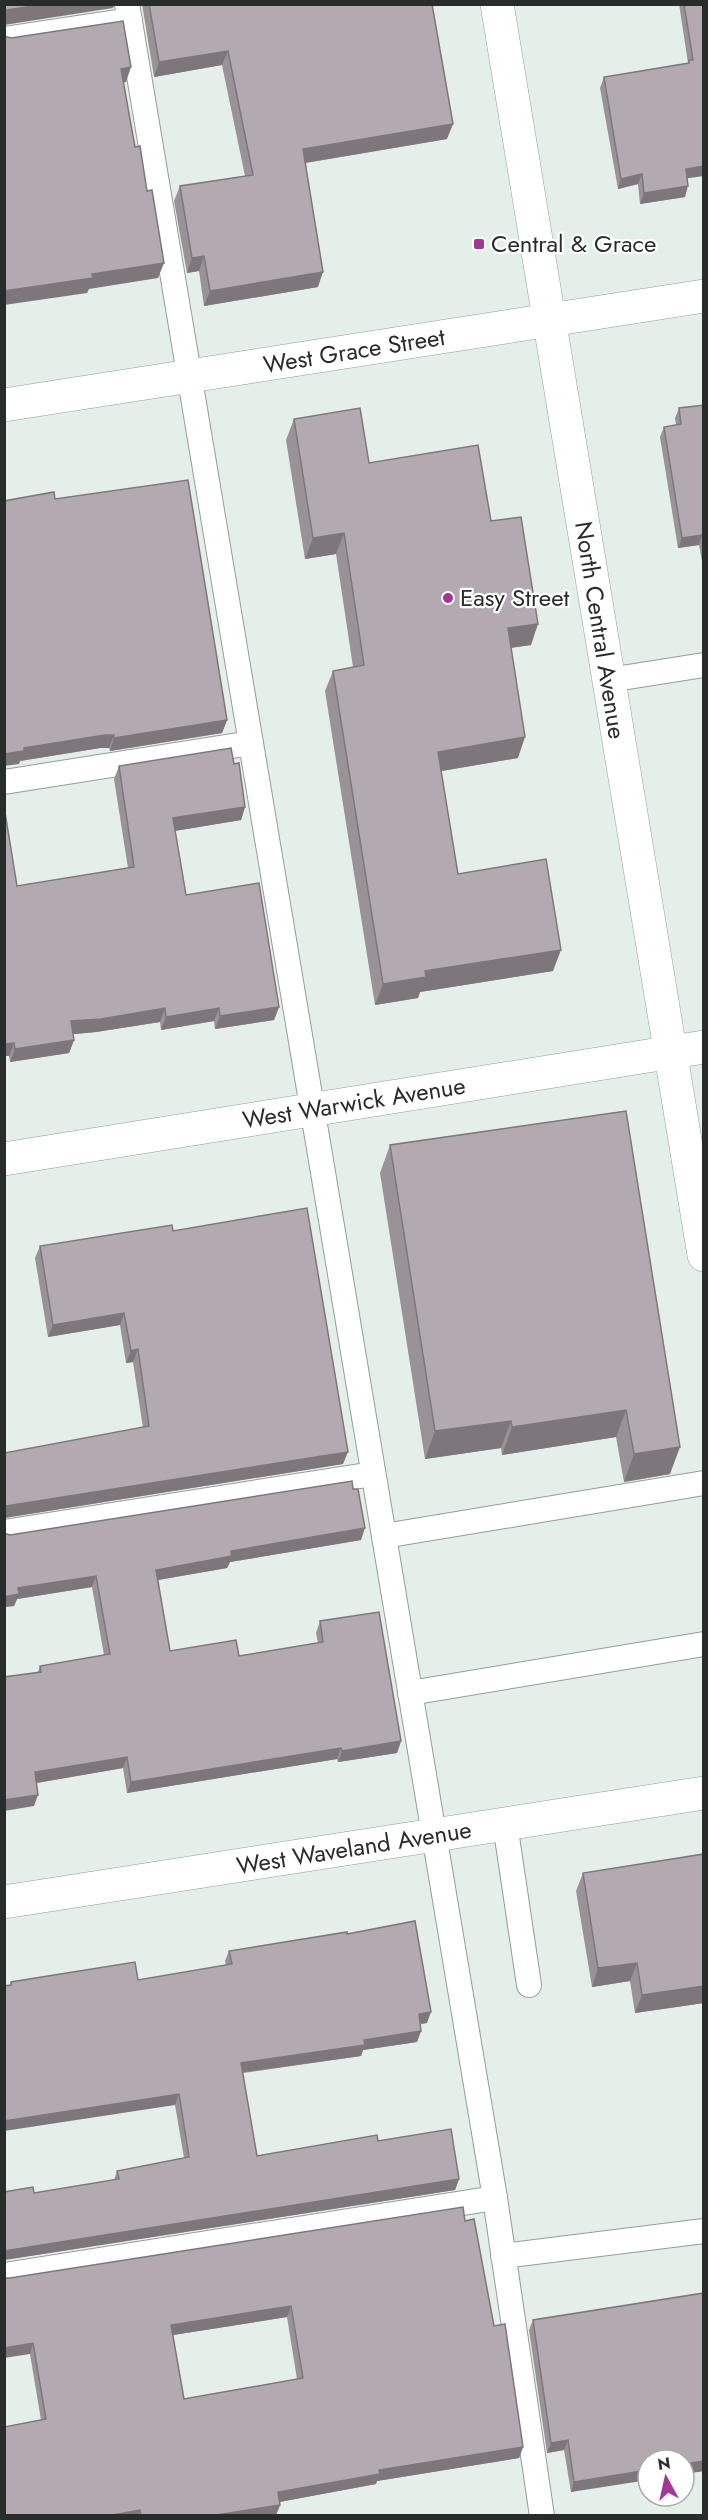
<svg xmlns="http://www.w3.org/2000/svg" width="708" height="2520" font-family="Jost,sans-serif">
  <rect width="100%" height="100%" fill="#e5efea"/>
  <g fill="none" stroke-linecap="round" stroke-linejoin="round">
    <g stroke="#949d98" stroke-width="26">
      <g id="lane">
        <polyline points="127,4 495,2198 542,2516"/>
        <polyline points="4,39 130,20"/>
        <polyline points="609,680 704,665"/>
        <polyline points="4,782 251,743"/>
        <polyline points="4,1532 373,1474"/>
        <polyline points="384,1536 704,1483"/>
        <polyline points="410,1693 704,1644"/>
        <polyline points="505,1824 529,1985"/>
        <polyline points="503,2256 704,2231"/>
        <polyline points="4,2275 495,2198"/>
      </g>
    </g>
    <g stroke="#949d98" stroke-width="34">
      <g id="street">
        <polyline points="4,405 704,296"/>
        <polyline points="4,1159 704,1047"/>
        <polyline points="4,1902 704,1793"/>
      </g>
    </g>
    <g stroke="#949d98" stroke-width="34">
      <polyline id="secondary" points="497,4 704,1255"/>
    </g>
    <use href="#lane" stroke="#fff" stroke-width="24"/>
    <use href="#street" stroke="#fff" stroke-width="33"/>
    <use href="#secondary" stroke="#fff" stroke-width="33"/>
  </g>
  <g fill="#999297" fill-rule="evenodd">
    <polygon points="142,4 432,4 447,139 306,163 318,287 204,306 199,271 187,273 174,201 180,186 245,176 222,65 154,77"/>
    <polygon points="679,4 704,4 685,197 640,204 638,184 618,189 600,88 604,77 688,63"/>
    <polygon points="704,405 704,572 699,545 678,548 660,437 664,427 676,425 675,418 679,408"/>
    <polygon points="294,419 369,463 491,521 531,645 511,648 518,758 441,771 458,874 553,971 420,992 418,998 375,1005 325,691 333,671 353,667 336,554 305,559 286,440"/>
    <polygon points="55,499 227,720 222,733 110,751 109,748 100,748 20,761 19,764"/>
    <polygon points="234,764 245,807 241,820 175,831 186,895 279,1007 274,1020 215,1029 214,1021 161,1030 160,1022 96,1032 73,1034 74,1040 69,1053 10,1062 9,1056 4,1056 4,806 17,886 128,868 114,779 119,766"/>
    <polygon points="626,1111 670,1474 624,1482 616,1437 502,1455 501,1448 425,1459 380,1173 390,1145"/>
    <polygon points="173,1231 343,1464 4,1518 4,1453 143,1428 133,1362 126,1363 120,1325 48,1337 35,1258 40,1246"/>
    <polygon points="4,1533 10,1535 361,1540 230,1562 227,1568 158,1580 170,1651 239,1656 318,1643 316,1633 320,1621 401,1741 397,1753 338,1762 337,1759 127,1793 123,1768 36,1783 34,1806 38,1672 40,1666 104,1655 92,1587 17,1599 14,1606 4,1607"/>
    <polygon points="704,1854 704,2003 635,2013 630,1981 592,1987 576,1891 583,1873"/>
    <polygon points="347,1934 427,2023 420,2024 421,2031 417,2042 363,2050 361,2056 243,2073 257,2156 378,2141 459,2179 455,2190 4,2260 4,2192 34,2193 114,2180 117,2171 184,2158 175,2105 10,1985 11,1982 138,1980 226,1965 225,1961 229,1951"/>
    <path d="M465 2221 494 2326 523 2447 519 2458 377 2481 376 2484 279 2502 280 2505 276 2515 4 2516 41 2420 30 2354 10 2278ZM287 2317 297 2379 184 2399 173 2335Z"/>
    <polygon points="704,2293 704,2471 684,2474 684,2460 571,2492 564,2450 547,2453 529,2330 533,2320"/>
  </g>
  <g fill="#7d777b">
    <polygon points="45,4 115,4 113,8 4,25 4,12 7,10"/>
    <polygon points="228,51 222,65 154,77 159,62"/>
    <polygon points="131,67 126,82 116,84 121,69"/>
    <polygon points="453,124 447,139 298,164 303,149"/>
    <polygon points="704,166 704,176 682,179 686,169"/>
    <polygon points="642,174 638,184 618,189 621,179"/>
    <polygon points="688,186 685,197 640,204 644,193"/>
    <polygon points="204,256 199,271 187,273 192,258"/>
    <polygon points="164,263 158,278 89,289 87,293 4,305 4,291 92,274"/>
    <polygon points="323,272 318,287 204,306 210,291"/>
    <polygon points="344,533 336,554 305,559 313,538"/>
    <polygon points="702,535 699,545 678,548 682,538"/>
    <polygon points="538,624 531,645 500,649 508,628"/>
    <polygon points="227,720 222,733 110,751 114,738"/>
    <polygon points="105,735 114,735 109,748 100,748 20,761 19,764 4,766 4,754 24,748"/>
    <polygon points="525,737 518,758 430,773 438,752"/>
    <polygon points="245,807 241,820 168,832 173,818"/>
    <polygon points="561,950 553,971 420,992 418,998 375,1005 383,984 425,971"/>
    <polygon points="279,1007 274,1020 215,1029 220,1016"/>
    <polygon points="165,1008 160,1022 96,1032 66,1035 71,1021"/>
    <polygon points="219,1008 214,1021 161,1030 166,1017"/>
    <polygon points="74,1040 69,1053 10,1062 15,1049"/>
    <polygon points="14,1043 9,1056 4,1056 4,1044"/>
    <polygon points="124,1313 120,1325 48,1337 53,1325"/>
    <polygon points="138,1349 133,1362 126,1363 131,1351"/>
    <polygon points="626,1410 616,1437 502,1455 512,1427"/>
    <polygon points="511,1421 501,1448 425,1459 435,1431"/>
    <polygon points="680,1447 670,1474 624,1482 634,1454"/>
    <polygon points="348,1452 343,1464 4,1518 4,1507 6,1506"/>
    <polygon points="365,1528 361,1540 230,1562 227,1568 152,1581 156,1570 231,1551"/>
    <polygon points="96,1576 92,1587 17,1599 14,1606 4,1607 4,1597 18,1588"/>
    <polygon points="401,1741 397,1753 338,1762 342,1751"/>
    <polygon points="341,1748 337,1759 127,1793 131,1782"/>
    <polygon points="127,1757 123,1768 31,1784 35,1772"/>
    <polygon points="38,1795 34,1806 4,1811 4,1800"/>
    <polygon points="637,1963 630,1981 592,1987 598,1968"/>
    <polygon points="704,1986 704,2003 635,2013 642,1995"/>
    <polygon points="431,2012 427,2023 415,2025 419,2014"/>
    <polygon points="421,2031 417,2042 363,2050 361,2056 237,2073 241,2063 364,2040"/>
    <polygon points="179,2094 175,2105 4,2131 4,2121"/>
    <polygon points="459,2179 455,2190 4,2260 4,2251 6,2250"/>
    <polygon points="291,2306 287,2317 167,2336 171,2325"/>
    <polygon points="33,2343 30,2354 4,2358 4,2348"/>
    <polygon points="568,2440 564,2450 547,2453 551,2443"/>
    <polygon points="523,2447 519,2458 377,2481 376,2484 274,2503 278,2492 379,2470"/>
    <polygon points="704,2461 704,2471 684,2474 684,2464"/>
    <polygon points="648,2470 648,2480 571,2492 574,2482"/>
    <polygon points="280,2505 276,2515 210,2516"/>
    <polygon points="140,2510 138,2516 107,2516"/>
  </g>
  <g fill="#b2aab0" stroke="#7d777b" stroke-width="1.5" fill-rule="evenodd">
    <polygon points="4,4 45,4 7,10 4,12"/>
    <polygon points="149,4 432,4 453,124 303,149 323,272 210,291 204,256 192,258 180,186 253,175 228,51 159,62"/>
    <polygon points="684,4 704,4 704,166 686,169 688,186 644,193 642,174 621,179 604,77 689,63 689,60 693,60"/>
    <polygon points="123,21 131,67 121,69 135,147 140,146 147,191 152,190 164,263 92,274 93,278 4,291 4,36 11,38"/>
    <polygon points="704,405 704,541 702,535 682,538 664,427 681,424 679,408"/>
    <polygon points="360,408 369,463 478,445 491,521 521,517 538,624 508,628 525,737 438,752 458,874 546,859 561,950 425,971 426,977 383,984 333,671 364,665 344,533 313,538 294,419"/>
    <polygon points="188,480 227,720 114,738 114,735 105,735 24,748 24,751 4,754 4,501 54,492 55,499"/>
    <polygon points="231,748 234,764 239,763 245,807 173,818 186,895 259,883 279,1007 220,1016 219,1008 166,1017 165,1008 101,1019 71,1021 74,1040 15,1049 14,1043 4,1044 4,806 17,886 134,867 119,766"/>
    <polygon points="626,1111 680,1447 634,1454 626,1410 512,1427 511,1421 435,1431 390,1145"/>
    <polygon points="307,1208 348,1452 6,1506 4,1507 4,1453 149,1426 138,1349 131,1351 124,1313 53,1325 40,1246 172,1225 173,1231"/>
    <polygon points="352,1481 353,1489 358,1489 365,1528 231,1551 232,1556 156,1570 170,1651 236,1640 239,1656 323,1642 320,1621 379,1612 401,1741 342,1751 341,1748 131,1782 127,1757 35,1772 38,1795 4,1800 4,1677 41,1672 40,1666 110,1654 96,1576 18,1588 19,1594 4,1597 4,1533 10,1535"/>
    <polygon points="704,1854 704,1986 642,1995 637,1963 598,1968 583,1873"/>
    <polygon points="415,1921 431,2012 419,2014 421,2031 364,2040 365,2045 241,2063 257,2156 377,2135 378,2141 451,2129 459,2179 4,2251 4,2192 33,2187 34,2193 119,2179 117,2171 189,2157 179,2094 4,2121 4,1986 11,1985 11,1982 135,1962 138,1980 232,1964 229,1951 347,1932 347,1934"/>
    <path d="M463 2207 465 2221 474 2219 494 2326 505 2324 523 2447 379 2470 380 2474 278 2492 280 2505 210 2516H141L140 2510 107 2516H4V2427L46 2419 33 2343 4 2348V2278H10ZM291 2306 303 2378 184 2399 171 2325Z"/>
    <polygon points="704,2293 704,2461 684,2464 684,2460 648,2460 648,2470 574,2482 568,2440 551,2443 533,2320"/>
  </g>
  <g fill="#a43695" stroke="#fff" stroke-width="2">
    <rect x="473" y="238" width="12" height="12" rx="3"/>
    <circle cx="448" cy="598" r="6"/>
  </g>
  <g text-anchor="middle" stroke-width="4.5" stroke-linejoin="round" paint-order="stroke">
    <g font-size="24" fill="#282c2a" stroke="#fff" text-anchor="start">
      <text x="491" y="252">Central &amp; Grace</text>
      <text x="460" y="606">Easy Street</text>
    </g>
    <g font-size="24" fill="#282c2a" stroke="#fff">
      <text transform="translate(354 351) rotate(-9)" y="8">West Grace Street</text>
      <text transform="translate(600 630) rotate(81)" y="8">North Central Avenue</text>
      <text transform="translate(354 1103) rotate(-9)" y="8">West Warwick Avenue</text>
      <text transform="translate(354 1848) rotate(-9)" y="8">West Waveland Avenue</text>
    </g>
  </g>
  <rect width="708" height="2520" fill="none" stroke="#282c2a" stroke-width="12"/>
  <g transform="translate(666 2478) rotate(352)"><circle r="28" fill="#ffffff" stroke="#a9abaa" stroke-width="1.5"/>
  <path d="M0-4.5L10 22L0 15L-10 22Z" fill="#a43695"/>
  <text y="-9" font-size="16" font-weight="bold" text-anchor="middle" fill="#282c2a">N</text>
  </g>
</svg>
